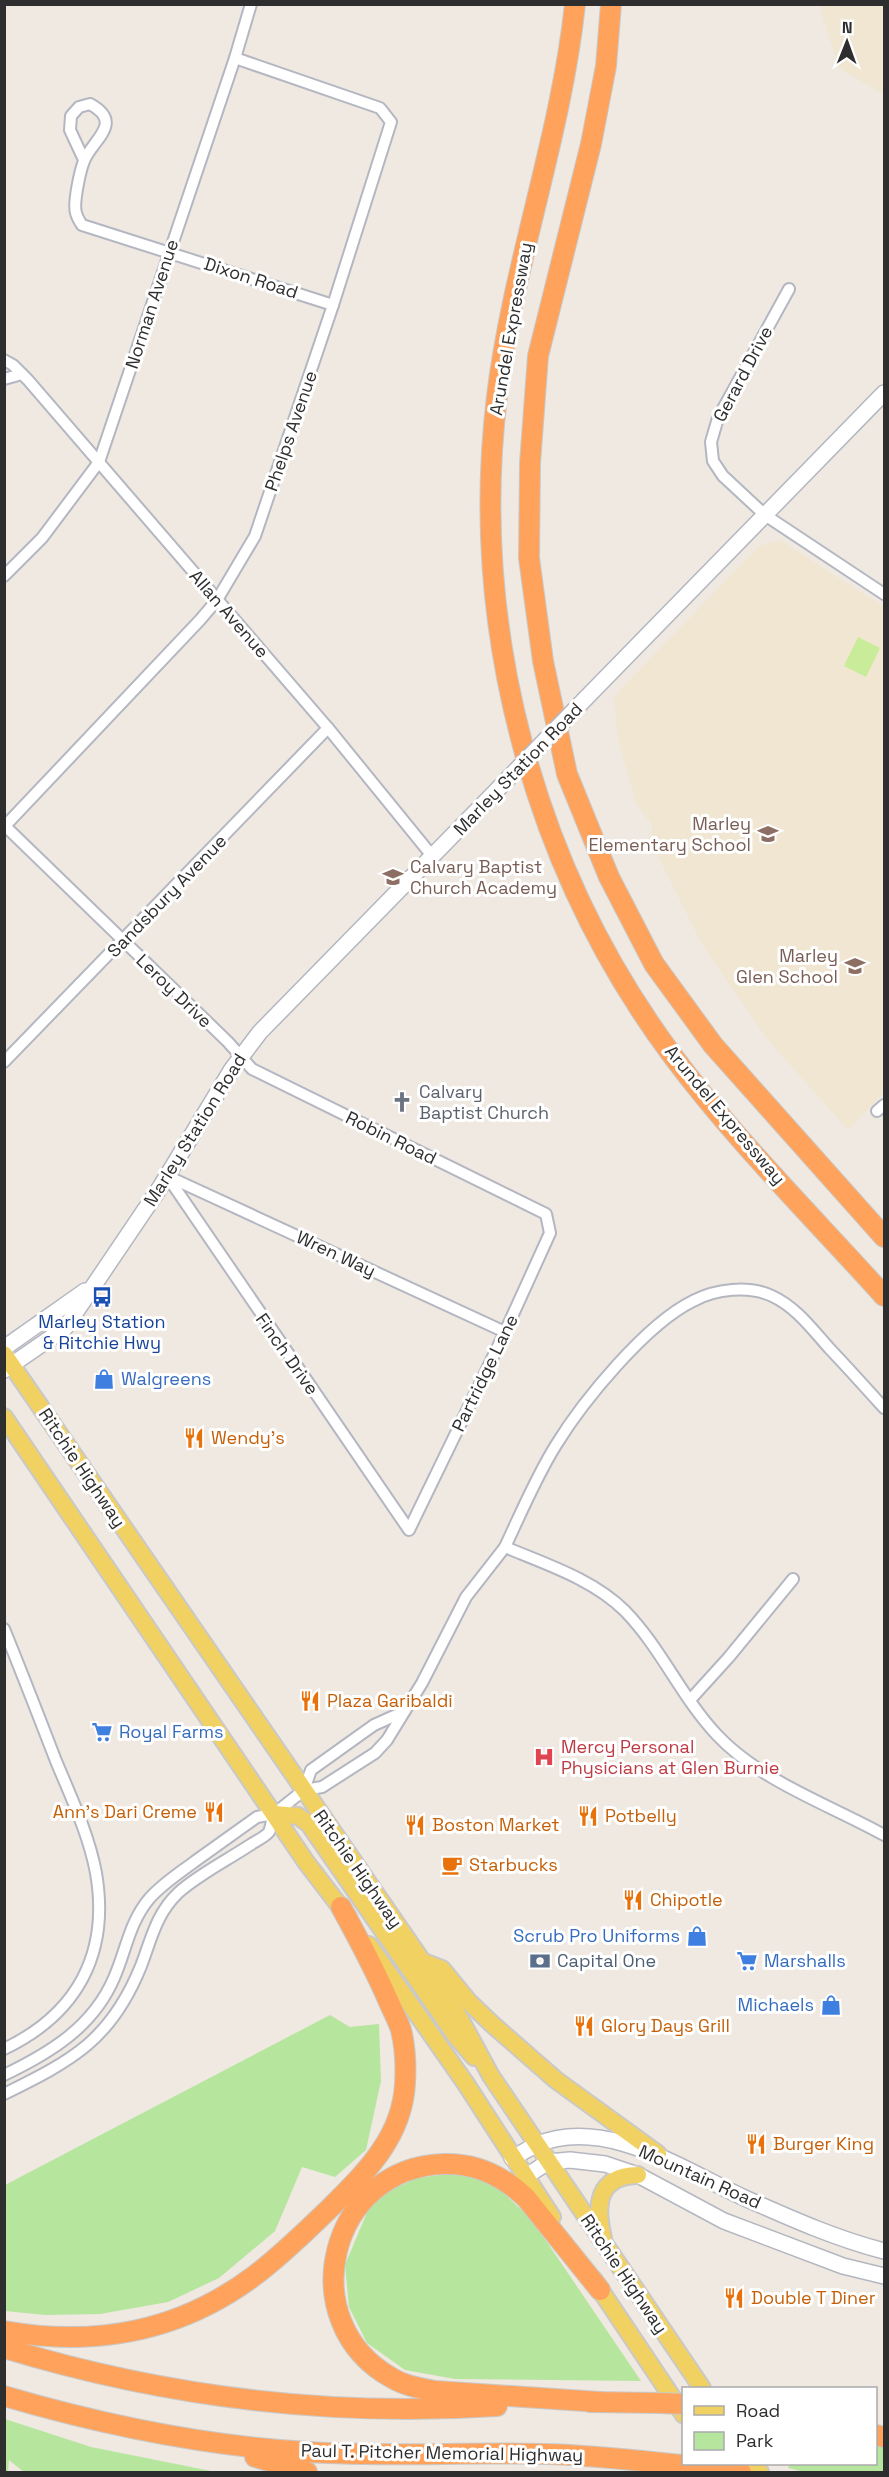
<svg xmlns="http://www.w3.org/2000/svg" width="889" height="2477" font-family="'Space Grotesk',sans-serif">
  <rect width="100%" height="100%" fill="#efe9e1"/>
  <g fill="#f0e6d1">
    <polygon points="819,5 884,5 884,95 839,68"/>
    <polygon points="780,540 884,607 884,1092 848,1130 768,1040 703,946 652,844 652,825 636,803 618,740 614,699 620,690 759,546"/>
  </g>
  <g fill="#b6e59e">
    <polygon points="330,2015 350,2027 379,2024 381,2081 366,2150 335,2177 302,2167 275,2231 219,2278 168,2302 100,2314 45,2315 5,2311 5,2185"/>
    <polygon points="454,2173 492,2182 532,2220 641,2381 455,2379 405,2370 367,2343 349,2307 345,2265 368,2210 386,2192 417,2178"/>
    <polygon points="5,2419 91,2447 216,2472 24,2472 9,2460 8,2472 5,2472"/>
    <polygon points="876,2444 884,2446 884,2472 805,2472 788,2468 790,2464 876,2464"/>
  </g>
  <polygon fill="#c9ec9a" points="858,637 880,648 866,677 844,666"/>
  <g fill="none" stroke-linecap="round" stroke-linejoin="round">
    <g stroke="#b4b7c1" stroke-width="14">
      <g id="minor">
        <path d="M84 160 70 130 71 116 79 107 90 104C125 123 92 140 84 161 80 171 73 203 76 213 77 217 80 222 82 225L333 305"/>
        <polyline points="789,289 718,418 711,442 713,461 723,476 765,515 884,594"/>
        <polyline points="4,360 13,365 28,380 328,728 433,857"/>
        <polyline points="4,379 22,374"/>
        <polyline points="4,576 42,538 99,462 235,58 251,4"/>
        <polyline points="4,825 228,1042 252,1069 546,1214 550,1233 505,1332 409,1530 167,1176"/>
        <polyline points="4,827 200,620 217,600 255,536 333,305 391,122 380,108 235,58"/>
        <polyline points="4,1062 328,728"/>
        <polyline points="877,1111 884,1105"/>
        <polyline points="167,1176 505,1332"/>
        <path d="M884 1408C866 1388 848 1368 829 1348 812 1329 796 1307 772 1296 749 1285 715 1289 693 1301 646 1324 583 1401 556 1445 536 1477 521 1513 505 1547 545 1564 593 1579 625 1611 661 1648 682 1698 717 1735 760 1781 830 1805 884 1835"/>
        <path d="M4 1629C22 1673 39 1717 56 1761 71 1797 89 1835 96 1873 110 1954 77 2014 4 2049"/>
        <polyline points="690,1700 729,1657 793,1579"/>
        <polyline points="304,1790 311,1770 374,1725 403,1712"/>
        <path d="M4 2075C50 2053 93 2027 114 1978 126 1951 129 1923 149 1899 162 1884 178 1874 194 1862 215 1847 236 1832 257 1817L274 1814 304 1790 322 1787 375 1753 387 1740 422 1683 466 1597 505 1547"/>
        <path d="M4 2094C73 2060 111 2040 141 1966 151 1940 156 1914 178 1893 196 1876 229 1859 250 1845 256 1841 265 1837 269 1832 271 1827 272 1819 274 1814"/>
      </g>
    </g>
    <g stroke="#b4b7c1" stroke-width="18">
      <g id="secondary">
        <polyline points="586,698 884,393"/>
        <polyline points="4,1348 85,1291"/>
        <polyline points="4,1370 65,1328 161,1186 232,1069 260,1032 498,789"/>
        <path d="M512 2158C520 2154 528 2149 536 2145 606 2115 686 2172 747 2199 792 2219 837 2239 884 2251"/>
        <polyline points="525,2177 548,2162 570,2160 605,2164 638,2175 724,2221 843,2266 884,2276"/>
      </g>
    </g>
    <g stroke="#c9c9c9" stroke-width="20">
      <g id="primary">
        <polyline points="4,1354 453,2006 491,2076 702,2388"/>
        <polyline points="4,1417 306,1862 348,1917"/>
        <polyline points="274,1814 298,1816 309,1824 456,2036 474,2057"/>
        <polyline points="369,1945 466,2084 552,2217"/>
        <polyline points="421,1961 442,1969 469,2002 492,2024 556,2080 658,2154"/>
        <path d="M603 2238C595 2205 597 2176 638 2175"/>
        <polyline points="593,2279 684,2415"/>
        <polyline points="754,2464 760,2472"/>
      </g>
    </g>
    <g stroke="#c9c9c9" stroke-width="22">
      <g id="motorway">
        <path d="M575 4C561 137 513 264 497 396 469 627 533 868 672 1055 736 1141 813 1217 884 1296"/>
        <polyline points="611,4 606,66 591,144 538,356 530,463 529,558 543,661 567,774 609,877 654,964 713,1045 884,1237"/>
        <path d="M600 2290 526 2198C503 2176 476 2163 444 2164 329 2167 291 2322 392 2378 405 2386 420 2388 435 2391L600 2402"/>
        <path d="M4 2331C96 2347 179 2332 254 2276 281 2256 305 2232 329 2209 365 2173 402 2138 405 2084 406 2067 405 2046 401 2030 398 2020 392 2010 388 2000 374 1968 358 1938 341 1907"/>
        <path d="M4 2348C165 2397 330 2417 497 2406"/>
        <path d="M4 2396C103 2425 205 2446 308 2452 387 2457 465 2452 544 2454 597 2455 650 2462 702 2467"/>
        <polyline points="590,2402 659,2403"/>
        <polyline points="876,2435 884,2437"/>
        <polyline points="255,2457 307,2472"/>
      </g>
    </g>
    <use href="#minor" stroke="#fff" stroke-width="10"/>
    <use href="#secondary" stroke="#fff" stroke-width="15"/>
    <use href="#primary" stroke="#f2d163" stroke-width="16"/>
    <use href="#motorway" stroke="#ffa35c" stroke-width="20"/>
    <g stroke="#b4b7c1" stroke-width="18" stroke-linecap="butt">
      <polyline id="secondary-bridge" points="498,789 586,698"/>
    </g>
    <g stroke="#c9c9c9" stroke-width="22" stroke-linecap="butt">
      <g id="motorway-bridge">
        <polyline points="659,2403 684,2404"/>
        <polyline points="702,2467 741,2472"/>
      </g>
    </g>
    <use href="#secondary-bridge" stroke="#fff" stroke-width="15"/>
    <use href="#motorway-bridge" stroke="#ffa35c" stroke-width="20"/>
  </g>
  <defs>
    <g id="school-bare" transform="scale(1.62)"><path d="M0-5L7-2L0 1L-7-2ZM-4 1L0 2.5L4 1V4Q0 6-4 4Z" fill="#8d6e63" stroke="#fff" stroke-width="2.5" paint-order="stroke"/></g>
    <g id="church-bare" transform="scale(1.62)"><path d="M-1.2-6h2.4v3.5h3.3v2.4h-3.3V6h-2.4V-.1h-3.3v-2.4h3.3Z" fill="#6b7280" stroke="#fff" stroke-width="2.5" paint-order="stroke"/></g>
    <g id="bus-bare" transform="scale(1.62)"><path d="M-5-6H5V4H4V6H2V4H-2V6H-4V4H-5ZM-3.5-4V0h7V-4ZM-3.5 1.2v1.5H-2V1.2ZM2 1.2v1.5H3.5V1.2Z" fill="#1a4fb4" stroke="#fff" stroke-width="2.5" paint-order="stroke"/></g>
    <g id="shop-bare" transform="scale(1.62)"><path d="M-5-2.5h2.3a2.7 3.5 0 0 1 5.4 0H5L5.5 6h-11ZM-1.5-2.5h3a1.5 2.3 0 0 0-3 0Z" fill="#3f7fe0" stroke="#fff" stroke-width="2.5" paint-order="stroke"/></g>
    <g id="restaurant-bare" transform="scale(1.62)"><path d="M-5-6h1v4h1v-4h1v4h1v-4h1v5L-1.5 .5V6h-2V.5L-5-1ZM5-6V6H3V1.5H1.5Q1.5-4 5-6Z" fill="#e8710a" stroke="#fff" stroke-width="2.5" paint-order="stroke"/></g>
    <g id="supermarket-bare" transform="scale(1.62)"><path d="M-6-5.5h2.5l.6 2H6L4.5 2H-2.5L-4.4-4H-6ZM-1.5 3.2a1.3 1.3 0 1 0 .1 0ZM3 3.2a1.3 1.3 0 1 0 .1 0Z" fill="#3f7fe0" stroke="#fff" stroke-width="2.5" paint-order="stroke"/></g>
    <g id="hospital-bare" transform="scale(1.62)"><path d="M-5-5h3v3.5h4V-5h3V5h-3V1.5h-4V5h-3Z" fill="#e0444e" stroke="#fff" stroke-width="2.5" paint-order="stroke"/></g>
    <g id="cafe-bare" transform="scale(1.62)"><path d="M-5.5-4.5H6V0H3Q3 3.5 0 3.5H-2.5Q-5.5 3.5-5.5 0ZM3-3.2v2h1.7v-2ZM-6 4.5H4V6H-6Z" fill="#e8710a" stroke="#fff" stroke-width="2.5" paint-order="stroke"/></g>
    <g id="bank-bare" transform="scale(1.62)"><path d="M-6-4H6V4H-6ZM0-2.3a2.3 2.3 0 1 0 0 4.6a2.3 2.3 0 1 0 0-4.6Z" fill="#5c6f8a" stroke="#fff" stroke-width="2.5" paint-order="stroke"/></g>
  </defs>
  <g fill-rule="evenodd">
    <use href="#school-bare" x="768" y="834"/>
    <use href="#school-bare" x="393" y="877"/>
    <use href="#school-bare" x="855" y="966"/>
    <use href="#church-bare" x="402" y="1102"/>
    <use href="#bus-bare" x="102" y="1297"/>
    <use href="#shop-bare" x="104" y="1379"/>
    <use href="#restaurant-bare" x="194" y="1438"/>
    <use href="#restaurant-bare" x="310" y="1701"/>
    <use href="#supermarket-bare" x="102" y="1732"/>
    <use href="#hospital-bare" x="544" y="1757"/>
    <use href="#restaurant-bare" x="214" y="1812"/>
    <use href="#restaurant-bare" x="588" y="1816"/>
    <use href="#restaurant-bare" x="415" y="1825"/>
    <use href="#cafe-bare" x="452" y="1865"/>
    <use href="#restaurant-bare" x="633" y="1900"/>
    <use href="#shop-bare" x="697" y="1936"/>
    <use href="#bank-bare" x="540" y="1961"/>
    <use href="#supermarket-bare" x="747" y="1961"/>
    <use href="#shop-bare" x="831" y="2005"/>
    <use href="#restaurant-bare" x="584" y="2026"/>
    <use href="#restaurant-bare" x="756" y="2144"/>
    <use href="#restaurant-bare" x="734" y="2298"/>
  </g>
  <g text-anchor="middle" stroke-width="6" stroke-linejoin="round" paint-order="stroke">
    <g font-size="18" fill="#2e2e2e" stroke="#fff">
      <text transform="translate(251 278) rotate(18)" y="6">Dixon Road</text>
      <text transform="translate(152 304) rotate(-72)" y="6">Norman Avenue</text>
      <text transform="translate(511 329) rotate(-80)" y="6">Arundel Expressway</text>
      <text transform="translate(743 374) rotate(-62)" y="6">Gerard Drive</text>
      <text transform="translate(291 431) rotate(-71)" y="6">Phelps Avenue</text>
      <text transform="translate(229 614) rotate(49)" y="6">Allan Avenue</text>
      <text transform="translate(518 769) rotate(-46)" y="6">Marley Station Road</text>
      <text transform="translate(167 896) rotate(-46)" y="6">Sandsbury Avenue</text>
      <text transform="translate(174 991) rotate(44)" y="6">Leroy Drive</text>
      <text transform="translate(725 1115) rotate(50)" y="6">Arundel Expressway</text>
      <text transform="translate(195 1130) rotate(-58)" y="6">Marley Station Road</text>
      <text transform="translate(391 1138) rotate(26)" y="6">Robin Road</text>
      <text transform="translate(336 1254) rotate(25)" y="6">Wren Way</text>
      <text transform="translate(287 1354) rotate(55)" y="6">Finch Drive</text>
      <text transform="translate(485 1373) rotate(-64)" y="6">Partridge Lane</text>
      <text transform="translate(82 1468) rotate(56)" y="6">Ritchie Highway</text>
      <text transform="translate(358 1869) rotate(55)" y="6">Ritchie Highway</text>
      <text transform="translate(700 2177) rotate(24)" y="6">Mountain Road</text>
      <text transform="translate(624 2274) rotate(56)" y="6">Ritchie Highway</text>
      <text transform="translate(442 2453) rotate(1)" y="6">Paul T. Pitcher Memorial Highway</text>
    </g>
    <g font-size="18" fill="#785e54" stroke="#fff" text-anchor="end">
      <text x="751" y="830">Marley<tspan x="751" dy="21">Elementary School</tspan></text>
      <text x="410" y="873" text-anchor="start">Calvary Baptist<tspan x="410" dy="21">Church Academy</tspan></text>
      <text x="838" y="962">Marley<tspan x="838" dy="21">Glen School</tspan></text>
    </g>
    <g font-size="18" fill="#5b616d" stroke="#fff" text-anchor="start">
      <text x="419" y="1098">Calvary<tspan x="419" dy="21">Baptist Church</tspan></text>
    </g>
    <g font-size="18" fill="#164399" stroke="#fff">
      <text x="102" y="1328">Marley Station<tspan x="102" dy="21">&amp; Ritchie Hwy</tspan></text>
    </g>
    <g font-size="18" fill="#366cbe" stroke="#fff" text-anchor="start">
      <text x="121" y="1385">Walgreens</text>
      <text x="119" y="1738">Royal Farms</text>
      <text x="680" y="1942" text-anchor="end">Scrub Pro Uniforms</text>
      <text x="764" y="1967">Marshalls</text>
      <text x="814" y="2011" text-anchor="end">Michaels</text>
    </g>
    <g font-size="18" fill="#c56008" stroke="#fff" text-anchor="start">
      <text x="211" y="1444">Wendy's</text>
      <text x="327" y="1707">Plaza Garibaldi</text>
      <text x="197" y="1818" text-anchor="end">Ann's Dari Creme</text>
      <text x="605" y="1822">Potbelly</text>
      <text x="432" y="1831">Boston Market</text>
      <text x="469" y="1871">Starbucks</text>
      <text x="650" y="1906">Chipotle</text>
      <text x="601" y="2032">Glory Days Grill</text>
      <text x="773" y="2150">Burger King</text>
      <text x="751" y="2304">Double T Diner</text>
    </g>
    <g font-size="18" fill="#be3a42" stroke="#fff" text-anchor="start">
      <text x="561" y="1753">Mercy Personal<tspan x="561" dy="21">Physicians at Glen Burnie</tspan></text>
    </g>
    <g font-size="18" fill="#4e5e75" stroke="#fff" text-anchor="start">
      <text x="557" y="1967">Capital One</text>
    </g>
  </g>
  <rect width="889" height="2477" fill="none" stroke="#2e2e2e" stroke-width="12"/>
  <rect x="682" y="2387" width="195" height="78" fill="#ffffff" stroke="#ababab" stroke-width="1.5"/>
  <rect x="694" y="2406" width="30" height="9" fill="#f2d163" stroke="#ababab" stroke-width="1.5"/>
  <text x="736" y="2417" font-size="18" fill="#2e2e2e">Road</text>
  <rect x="694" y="2432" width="30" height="18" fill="#b6e59e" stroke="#ababab" stroke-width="1.5"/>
  <text x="736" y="2447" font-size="18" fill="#2e2e2e">Park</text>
  <g transform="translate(847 42) rotate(1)" stroke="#ffffff" stroke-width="4.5" paint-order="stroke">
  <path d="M0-4.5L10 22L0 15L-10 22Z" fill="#2e2e2e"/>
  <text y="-9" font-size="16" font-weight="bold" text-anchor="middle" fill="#2e2e2e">N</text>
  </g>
</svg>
